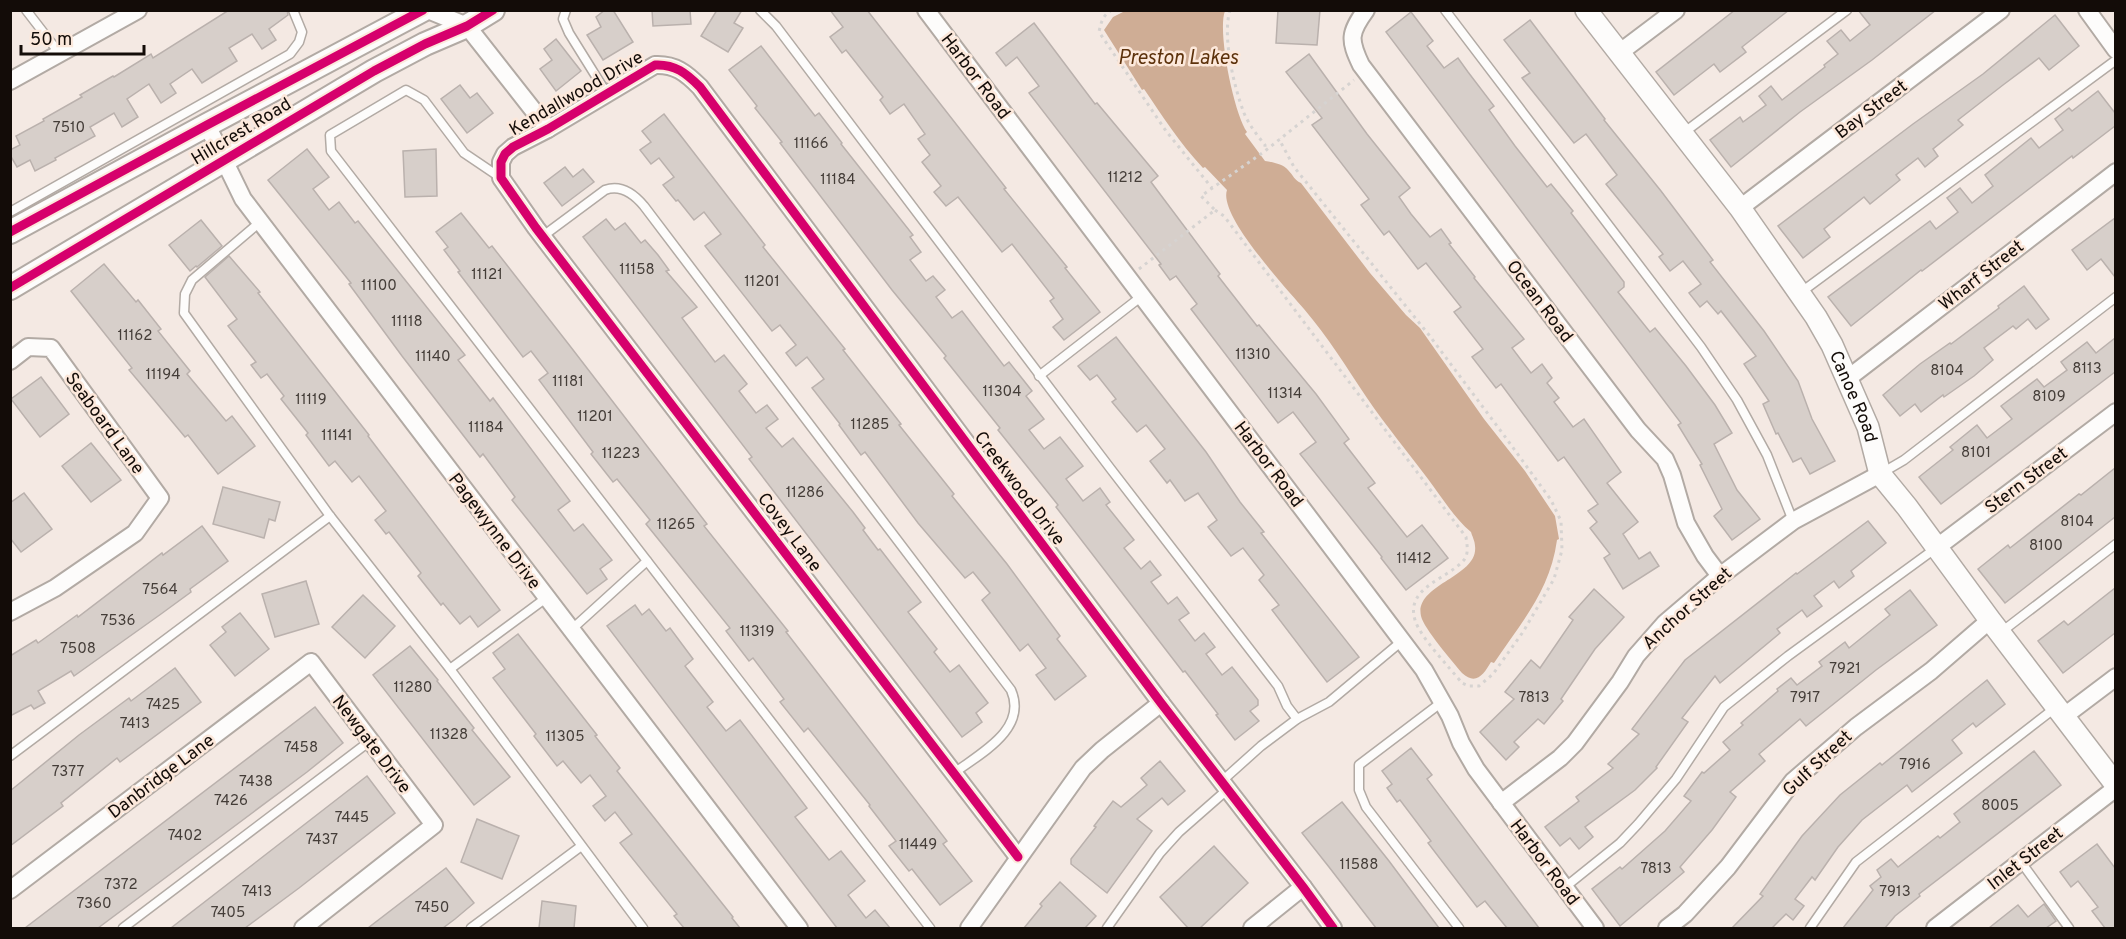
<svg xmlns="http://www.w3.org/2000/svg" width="2126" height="939" font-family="Overpass,sans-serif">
  <rect width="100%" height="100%" fill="#f4e9e3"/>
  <path fill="#cfad95" d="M1125 11H1225C1217 31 1234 114 1247 132L1245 134 1265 161C1272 162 1283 164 1288 170 1293 175 1295 181 1301 183L1370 273 1406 315 1420 328 1484 419 1525 471 1555 516 1559 539 1557 540C1550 591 1522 621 1494 663L1491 662C1484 674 1476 686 1462 673 1453 662 1424 629 1421 616 1414 584 1479 577 1475 546 1475 541 1472 536 1471 532 1454 518 1441 496 1428 479 1408 452 1386 426 1367 398 1347 368 1328 337 1304 309 1286 288 1218 215 1227 190L1205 167 1203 168C1179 142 1163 117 1144 89L1142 90 1104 30 1113 17Z"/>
  <g fill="#d7cfca" stroke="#bab1ad" stroke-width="1.5">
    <polygon points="229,10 287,10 288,15 269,29 276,40 262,49 252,34 229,48 237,61 202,83 192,69 170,84 176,93 161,103 149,84 127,99 138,117 122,127 114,113 90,127 95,136 55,158 56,160 35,171 30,160 17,167 10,155 10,150 20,145 16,136 44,121 43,119 82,97 80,95 113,76 114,77 151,54 153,58"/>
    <polygon points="605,10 613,10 633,42 603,60 587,35 601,27 596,17"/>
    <polygon points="652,10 690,10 691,24 653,26"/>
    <polygon points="717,10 742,10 734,23 743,28 728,52 701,36"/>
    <polygon points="830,10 867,10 1006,188 1004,189 1067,267 1065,268 1100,312 1064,340 1053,327 1063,319 1050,301 1054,298 1012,244 1002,252 958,197 946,206 934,192 941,186 922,162 930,155 918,139 925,134 904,104 890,114 880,100 883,97 846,50 842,53 830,37 843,27"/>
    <polygon points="1278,10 1320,10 1317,45 1276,43"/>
    <polygon points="1735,10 1789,10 1742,47 1746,52 1720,72 1714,64 1674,95 1656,72"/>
    <polygon points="1858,10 1936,10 1872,60 1800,112 1731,167 1710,140 1740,117 1743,122 1766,105 1759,96 1771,86 1782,100 1825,67 1824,65 1838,54 1827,41 1841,30 1850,41 1870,25"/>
    <polygon points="1411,12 1433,41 1427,46 1444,68 1458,58 1468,72 1494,106 1489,110 1515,146 1547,187 1551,184 1573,211 1571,213 1624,282 1624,287 1618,292 1650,332 1655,328 1686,366 1715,405 1732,433 1714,444 1737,490 1760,519 1732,540 1714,516 1722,509 1700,465 1702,464 1678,425 1681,423 1386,32"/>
    <polygon points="2055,15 2079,46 2049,70 2039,58 2003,85 1958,120 1963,125 1933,149 1938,156 1925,167 1918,158 1896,175 1900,180 1870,204 1864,197 1824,229 1830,237 1803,258 1778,226 1913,124 1983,74"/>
    <polygon points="1530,20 1605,119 1604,120 1661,191 1713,260 1710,262 1764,331 1798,381 1812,419 1835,461 1810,474 1801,458 1793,462 1778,433 1776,434 1763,404 1769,401 1744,364 1756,356 1721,311 1718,314 1707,301 1700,307 1689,293 1701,284 1683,261 1670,271 1659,257 1663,254 1606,184 1617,175 1586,134 1574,143 1522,78 1530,73 1504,40"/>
    <polygon points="1034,23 1095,104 1097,103 1158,176 1151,182 1220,274 1218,276 1257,326 1259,325 1316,394 1349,439 1344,443 1375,483 1368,488 1407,537 1422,525 1448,558 1406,590 1381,558 1382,557 1300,454 1316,442 1293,412 1278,423 1191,309 1197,304 1176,276 1170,280 1159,265 1161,264 1029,93 1039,86 1017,57 1006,66 996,53"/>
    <polygon points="556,39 581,71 556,91 540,69 552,60 544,49"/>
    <polygon points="761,46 815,116 819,113 842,143 841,144 913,235 910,237 921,252 910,260 926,281 933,276 945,290 936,297 952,318 962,311 1004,366 1009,362 1032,391 1026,396 1044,419 1029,430 1044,449 1060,437 1083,466 1066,479 1083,501 1100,488 1110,502 1106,505 1134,540 1124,548 1141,569 1150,561 1161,575 1151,582 1168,604 1177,597 1189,613 1179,620 1195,641 1204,633 1215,647 1206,654 1222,675 1232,667 1258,700 1258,705 1250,711 1259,721 1235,740 1216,715 1218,714 1185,671 1183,672 1056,507 1058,505 998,430 1000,428 944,358 946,356 892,290 780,143 782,142 755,108 757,106 729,70"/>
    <polygon points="1309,54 1367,134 1410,188 1399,197 1411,214 1430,237 1441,229 1451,243 1449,244 1475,277 1474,278 1524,339 1512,348 1531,373 1542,364 1552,378 1547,383 1559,398 1554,402 1573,427 1584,419 1621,472 1607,483 1638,522 1623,534 1639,559 1650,552 1659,566 1623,589 1604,558 1610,554 1590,528 1597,522 1588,511 1598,504 1564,457 1558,461 1501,384 1496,388 1472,357 1483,349 1454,312 1461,307 1426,263 1418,269 1389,231 1384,235 1361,205 1369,199 1312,125 1322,118 1286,72"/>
    <polygon points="460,85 470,98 477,93 493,113 467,133 441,99"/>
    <polygon points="2098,91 2115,113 2115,126 2073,158 2072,156 1922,271 1921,270 1851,326 1828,297 1930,221 1936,229 1958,212 1947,198 1960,188 1972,203 1993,186 1985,175 2031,138 2039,148 2063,130 2055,119 2069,108 2072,111"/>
    <polygon points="664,114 765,245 763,247 845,349 843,350 901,424 899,425 954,494 952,496 1007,564 1060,636 1057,639 1086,676 1055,700 1036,675 1046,668 1028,644 1020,651 982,600 990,593 973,572 965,578 918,523 865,452 861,455 839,425 840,424 812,388 824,379 807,357 796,366 786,353 796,345 780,325 772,331 705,246 721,234 704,212 694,220 678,200 676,201 663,185 674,177 659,158 651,164 640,150 651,142 642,131"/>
    <polygon points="307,149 329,177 313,189 329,210 339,202 355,223 358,221 465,355 458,360 490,401 493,398 570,501 558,510 574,531 583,524 612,560 600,569 607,579 587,594 512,500 515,497 483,454 480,457 402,356 349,284 351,283 268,180"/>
    <polygon points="436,149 437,196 405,197 403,151"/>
    <polygon points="565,167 573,177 583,169 594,182 562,206 544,183"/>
    <polygon points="461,213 489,248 492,246 570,346 707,524 704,526 788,631 786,632 947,841 943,844 972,881 940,905 912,869 909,871 889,846 896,841 869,806 870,805 808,728 804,732 780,702 784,699 753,658 749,661 726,631 730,628 646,524 650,520 617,479 613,482 591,454 593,452 539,380 548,373 531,351 523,357 458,272 460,271 444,250 448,247 436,232"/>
    <polygon points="2115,218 2115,277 2101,259 2087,270 2072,250"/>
    <polygon points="606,219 615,230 625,223 641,243 645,240 658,255 669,270 666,271 697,307 682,318 715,362 724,355 747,384 739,391 756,413 767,405 778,419 766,428 782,447 793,438 853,512 865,528 863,530 878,550 880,549 921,602 908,612 937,649 934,652 950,672 959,665 988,703 976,713 982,722 962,737 749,459 752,457 583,237"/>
    <polygon points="201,220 222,246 197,267 196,266 190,271 169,245"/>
    <polygon points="229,256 260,292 258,293 369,435 368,436 500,610 478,627 470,616 460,624 443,603 441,605 418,576 421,573 389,532 386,534 375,520 386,511 359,476 352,482 335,461 329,466 306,435 308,433 281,399 284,396 267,374 261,378 251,365 256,362 228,326 237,319 205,277"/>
    <polygon points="104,264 136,302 138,300 161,329 158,331 190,371 187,374 226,421 232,416 255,446 218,474 188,435 185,437 140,383 129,370 132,368 71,291"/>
    <polygon points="2024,286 2049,319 2036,329 2028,319 2016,329 2013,326 1984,348 1993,360 1974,376 1944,397 1943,395 1921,412 1915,404 1900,416 1883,395 1920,364 1950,343 1951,344 1999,308 1998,306"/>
    <polygon points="1116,337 1206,452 1240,502 1264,532 1261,533 1359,657 1327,682 1272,610 1279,605 1259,580 1264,575 1243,548 1231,556 1208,527 1217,520 1198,493 1185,501 1170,480 1167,483 1150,461 1165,449 1146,425 1137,432 1112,402 1116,399 1097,375 1090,380 1078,366"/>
    <polygon points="2115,338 2115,372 1941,504 1919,477 1953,450 1950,447 1977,425 1987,438 2012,419 2001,406 2037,379 2044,387 2067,370 2061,362 2087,342 2096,353"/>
    <polygon points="41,377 69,414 40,437 11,399"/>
    <polygon points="91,443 121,480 91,502 62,466"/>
    <polygon points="2115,468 2115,517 2005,603 1978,569 2008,545 2010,548 2079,494 2081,495"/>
    <polygon points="223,487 280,502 275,521 269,519 264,538 213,524"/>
    <polygon points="24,493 52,529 21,552 10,538 10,503"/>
    <polygon points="1868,521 1886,543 1851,571 1854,576 1839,588 1834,581 1814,596 1822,606 1807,617 1802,610 1777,629 1780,633 1720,683 1715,676 1682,718 1688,722 1656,767 1657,768 1635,790 1585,827 1593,837 1579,849 1570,838 1560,846 1545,827 1579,801 1576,797 1613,768 1608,764 1639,734 1632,729 1685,660 1796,573 1797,574"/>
    <polygon points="202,526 228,561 190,589 191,592 161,614 74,676 71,671 38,691 45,703 34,709 31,705 10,716 10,656 36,640 38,643 77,615 78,617 162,553 163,555"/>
    <polygon points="306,581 319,624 275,637 262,594"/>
    <polygon points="2115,588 2115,633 2063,673 2038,641 2064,621 2068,625"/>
    <polygon points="1594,589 1624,617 1595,649 1561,699 1563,701 1544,724 1538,719 1514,742 1519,747 1506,760 1480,732 1514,699 1505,692 1531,660 1540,668 1573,620 1569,617"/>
    <polygon points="1910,590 1937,625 1876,670 1806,726 1800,719 1759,754 1765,761 1730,792 1736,797 1712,830 1680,867 1684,872 1620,926 1592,889 1620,867 1622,869 1665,831 1691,801 1684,796 1702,772 1704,773 1730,750 1723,742 1743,725 1741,723 1778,691 1777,689 1791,678 1797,685 1822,666 1819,662 1845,642 1849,648 1890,615 1885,609"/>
    <polygon points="363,595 395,626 365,658 332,627"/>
    <polygon points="635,605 642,615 649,609 666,631 670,628 693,659 685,666 713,702 707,707 726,731 740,720 807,808 795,817 829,860 841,851 865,881 848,895 866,918 875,910 890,928 837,928 607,626"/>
    <polygon points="240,613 269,649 235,676 210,645 226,632 222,627"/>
    <polygon points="518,634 597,735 595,736 620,768 617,771 733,917 732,918 740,928 684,928 674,916 677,914 620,843 632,834 615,812 605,821 593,806 606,796 590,775 581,783 563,761 557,766 534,736 536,734 493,678 505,669 493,653"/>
    <polygon points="410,646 438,680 437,681 474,728 472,730 510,777 474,805 373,675"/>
    <polygon points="175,668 201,702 120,762 117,758 61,803 63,806 10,846 10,791 79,735 129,698 131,701"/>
    <polygon points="1987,680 2005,704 1976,727 1973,723 1952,740 1962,753 1912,792 1907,785 1862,820 1838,847 1815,880 1812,877 1795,899 1804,906 1793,920 1786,914 1772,928 1732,928 1763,896 1760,894 1802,836 1840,795 1880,763 1882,765"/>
    <polygon points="315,707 343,743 307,772 98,928 25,928"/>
    <polygon points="1411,748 1432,775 1427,779 1539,928 1507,928 1485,901 1477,907 1428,843 1431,841 1400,800 1397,802 1387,788 1392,784 1382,771"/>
    <polygon points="2034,751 2061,785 1919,894 1920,896 1895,916 1885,928 1843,928 1873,890 1870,886 1881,877 1877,870 1891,859 1898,867 1938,836 1940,838 1960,822 1954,814"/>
    <polygon points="1160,761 1185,791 1168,805 1162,798 1137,819 1152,831 1107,893 1071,864 1071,859 1096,827 1094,826 1113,801 1121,807 1147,785 1141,778"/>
    <polygon points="367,776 395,813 299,888 245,928 171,928"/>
    <polygon points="1342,802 1389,861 1439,928 1376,928 1329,867 1302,833"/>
    <polygon points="477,819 519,836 502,879 461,862"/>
    <polygon points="2097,844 2115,868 2115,928 2105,928 2092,911 2098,907 2078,881 2071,887 2060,872"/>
    <polygon points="1214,846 1248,883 1200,928 1188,928 1160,897"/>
    <polygon points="446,868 474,903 455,919 443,928 368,928"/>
    <polygon points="1060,882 1096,916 1085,928 1024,928 1042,906 1040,904"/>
    <polygon points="542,901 576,906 574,928 539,928"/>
    <polygon points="2044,904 2056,921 2046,928 1989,928 2018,905 2028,917"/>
  </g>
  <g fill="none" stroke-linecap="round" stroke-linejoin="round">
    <g stroke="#b2aaa4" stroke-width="11">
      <g id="service">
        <polyline points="26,10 60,54"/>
        <polyline points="566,10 563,19 569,33 607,94"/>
        <polyline points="760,10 776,26 1110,468 1278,686 1287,706 1297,719 1261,746 1222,781"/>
        <polyline points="1445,10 1701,347 1737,400 1767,455 1793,521"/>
        <polyline points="1682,134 1847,10"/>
        <polyline points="501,178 464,153 424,100 406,90 330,135 331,151 930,928"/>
        <polyline points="10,212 290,54 299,42 302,32 293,10"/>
        <polyline points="260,222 192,280 185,294 184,313 330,516 450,669 643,928"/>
        <path d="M543 236 605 190C621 184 634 194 644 206L1011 690C1028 729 981 753 954 773"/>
        <polyline points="1800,293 2116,60"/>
        <polyline points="1039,376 1142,296"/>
        <polyline points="1880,474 1904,460 2116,297"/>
        <polyline points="571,630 647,561"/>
        <polyline points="2000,633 2116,544"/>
        <polyline points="450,669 546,598"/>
        <polyline points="1442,702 1359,765 1359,790 1366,807 1459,928"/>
        <polyline points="1297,719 1329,702 1402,641"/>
        <polyline points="10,756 330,516"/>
        <polyline points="2021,862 2069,928"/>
        <polyline points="1564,888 1620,843 1638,824 1676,779 1724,707 1788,656 1936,548"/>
        <polyline points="123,928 370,741"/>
        <polyline points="471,928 580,847"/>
        <polyline points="1107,928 1160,853 1179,832 1228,789"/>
        <polyline points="1810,928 1856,862 2055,708"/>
      </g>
    </g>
    <g stroke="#b2aaa4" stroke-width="20">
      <g id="minor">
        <polyline points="428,10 467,26 548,129"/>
        <polyline points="926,10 1424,670 1450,716 1461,743 1476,769 1595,928"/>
        <path d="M1366 10C1349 33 1349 40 1361 65L1638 430 1665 459 1672 475 1686 523 1705 556 1720 576"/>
        <polyline points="2087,10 2116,50"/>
        <polyline points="1619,53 1676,10"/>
        <polyline points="10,81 138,10"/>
        <polyline points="207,125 243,199 799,928"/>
        <polyline points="1740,208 2001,10"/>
        <polyline points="10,361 28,347 51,348 160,498 135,533 55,588 10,612"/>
        <polyline points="1847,379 2116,172"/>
        <polyline points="1936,548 2116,412"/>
        <polyline points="2063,717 2116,677"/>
        <polyline points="1501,803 1560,758 1575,743 1620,682 1636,656 1665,623 1720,576 1793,521 1880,474"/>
        <path d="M1018 857 536 228 501 178V162L505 154 513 147 548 129 655 65C675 64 686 73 700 87L1161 703 1303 887 1333 928"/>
        <polyline points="10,890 311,662 434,825 303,928"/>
        <polyline points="969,928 1083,768 1102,750 1161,703"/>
        <polyline points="1252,928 1303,887"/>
        <polyline points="1667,928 1685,914 1728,867 1793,781 1856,727 1931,671 1990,620"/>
        <polyline points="1935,928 2116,788"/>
      </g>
    </g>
    <g stroke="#b2aaa4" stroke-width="24">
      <g id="tertiary">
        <path id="s1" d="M1586 10 1740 208 1816 317 1832 345 1868 427 1880 474 1907 507 1990 620 2116 785"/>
      </g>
    </g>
    <g stroke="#b2aaa4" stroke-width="26">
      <g id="secondary">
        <polyline points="10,232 207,125 423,10"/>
        <polyline points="10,288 374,71 425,44 467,26 493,10"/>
      </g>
    </g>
    <g stroke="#d6d3d1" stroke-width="3" stroke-dasharray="3 4.5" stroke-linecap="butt">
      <path d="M1112 10C1103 15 1101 22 1099 32L1166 131 1212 188"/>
      <path d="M1230 10C1222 37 1234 87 1244 113 1249 125 1257 135 1265 145V150"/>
      <path d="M1215 210 1224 216 1466 537C1467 545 1469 553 1464 560 1448 579 1405 587 1415 620 1420 637 1450 668 1462 683L1469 686H1479L1493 674 1523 632 1554 579 1562 550 1561 521 1551 500 1506 438 1429 335 1294 167 1279 139"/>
      <polyline points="1139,269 1215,210 1201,196 1265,151 1354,80"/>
    </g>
    <use href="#service" stroke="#fdfcfb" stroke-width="8"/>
    <use href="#minor" stroke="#fdfcfb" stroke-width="16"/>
    <use href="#tertiary" stroke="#fdfcfb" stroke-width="21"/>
    <use href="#secondary" stroke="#fdfcfb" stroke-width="22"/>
    <g stroke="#fce8db" stroke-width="13">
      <g id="cycleway">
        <polyline points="10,232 207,125 423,10"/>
        <polyline points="10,288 374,71 425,44 467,26 493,10"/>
        <path d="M1018 857 536 228 501 178V162L505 154 513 147 548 129 655 65C675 64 686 73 700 87L1161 703 1303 887 1333 928"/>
      </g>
    </g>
    <use href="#cycleway" stroke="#d6006c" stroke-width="9"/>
  </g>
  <g text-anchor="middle" stroke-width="5" stroke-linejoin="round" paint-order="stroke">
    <g font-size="15" fill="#443d38">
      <text x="69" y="132">7510</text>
      <text x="811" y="148">11166</text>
      <text x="1125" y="182">11212</text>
      <text x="838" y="184">11184</text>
      <text x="637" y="274">11158</text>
      <text x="487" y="279">11121</text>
      <text x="762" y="286">11201</text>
      <text x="379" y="290">11100</text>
      <text x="407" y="326">11118</text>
      <text x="135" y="340">11162</text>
      <text x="1253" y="359">11310</text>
      <text x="433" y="361">11140</text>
      <text x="2087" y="373">8113</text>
      <text x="1947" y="375">8104</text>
      <text x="163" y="379">11194</text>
      <text x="568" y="386">11181</text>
      <text x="1002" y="396">11304</text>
      <text x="1285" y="398">11314</text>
      <text x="2049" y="401">8109</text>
      <text x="311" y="404">11119</text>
      <text x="595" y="421">11201</text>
      <text x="870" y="429">11285</text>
      <text x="486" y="432">11184</text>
      <text x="337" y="440">11141</text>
      <text x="1976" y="457">8101</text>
      <text x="621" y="458">11223</text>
      <text x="805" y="497">11286</text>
      <text x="2077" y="526">8104</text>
      <text x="676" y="529">11265</text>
      <text x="2046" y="550">8100</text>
      <text x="1414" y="563">11412</text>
      <text x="160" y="594">7564</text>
      <text x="118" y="625">7536</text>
      <text x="757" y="636">11319</text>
      <text x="78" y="653">7508</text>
      <text x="1845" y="673">7921</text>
      <text x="413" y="692">11280</text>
      <text x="1534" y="702">7813</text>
      <text x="1805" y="702">7917</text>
      <text x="163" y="709">7425</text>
      <text x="135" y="728">7413</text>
      <text x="449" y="739">11328</text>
      <text x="565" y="741">11305</text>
      <text x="301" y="752">7458</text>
      <text x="1915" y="769">7916</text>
      <text x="68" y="776">7377</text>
      <text x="256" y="786">7438</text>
      <text x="231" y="805">7426</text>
      <text x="2000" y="810">8005</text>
      <text x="352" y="822">7445</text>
      <text x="185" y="840">7402</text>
      <text x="322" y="844">7437</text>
      <text x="918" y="849">11449</text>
      <text x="1359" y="869">11588</text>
      <text x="1656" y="873">7813</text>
      <text x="121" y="889">7372</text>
      <text x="257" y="896">7413</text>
      <text x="1895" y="896">7913</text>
      <text x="94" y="908">7360</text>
      <text x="432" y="912">7450</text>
      <text x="228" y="917">7405</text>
    </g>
    <g font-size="18" fill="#130c08" stroke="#fce8db">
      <text transform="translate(976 76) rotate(53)" y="6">Harbor Road</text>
      <text transform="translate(576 93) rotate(-30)" y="6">Kendallwood Drive</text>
      <text transform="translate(1871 109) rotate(-37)" y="6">Bay Street</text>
      <text transform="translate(241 131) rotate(-31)" y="6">Hillcrest Road</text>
      <text transform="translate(1981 275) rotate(-38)" y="6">Wharf Street</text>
      <text transform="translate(1540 301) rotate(53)" y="6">Ocean Road</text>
      <text dy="6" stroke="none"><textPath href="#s1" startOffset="472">Canoe Road</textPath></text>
      <text transform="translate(105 423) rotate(54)" y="6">Seaboard Lane</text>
      <text transform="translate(1269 464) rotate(53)" y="6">Harbor Road</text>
      <text transform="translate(2026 480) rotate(-37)" y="6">Stern Street</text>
      <text transform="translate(1020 488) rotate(53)" y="6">Creekwood Drive</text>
      <text transform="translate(495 531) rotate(53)" y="6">Pagewynne Drive</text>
      <text transform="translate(790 532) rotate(53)" y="6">Covey Lane</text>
      <text transform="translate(1687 608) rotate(-42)" y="6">Anchor Street</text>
      <text transform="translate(372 744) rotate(53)" y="6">Newgate Drive</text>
      <text transform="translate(1817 763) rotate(-43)" y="6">Gulf Street</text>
      <text transform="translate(161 776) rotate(-37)" y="6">Danbridge Lane</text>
      <text transform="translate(2025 858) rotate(-38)" y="6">Inlet Street</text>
      <text transform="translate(1545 862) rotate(53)" y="6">Harbor Road</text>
    </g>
    <g font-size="20" font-style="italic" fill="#5d320c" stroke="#fce8db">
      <text x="1178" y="64">Preston Lakes</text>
    </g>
  </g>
  <rect width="2126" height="939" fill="none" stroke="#130c08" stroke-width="24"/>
  <path d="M21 45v9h123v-9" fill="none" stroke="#130c08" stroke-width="3"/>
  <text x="30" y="45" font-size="18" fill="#130c08" stroke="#fce8db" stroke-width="4.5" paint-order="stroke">50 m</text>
</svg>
